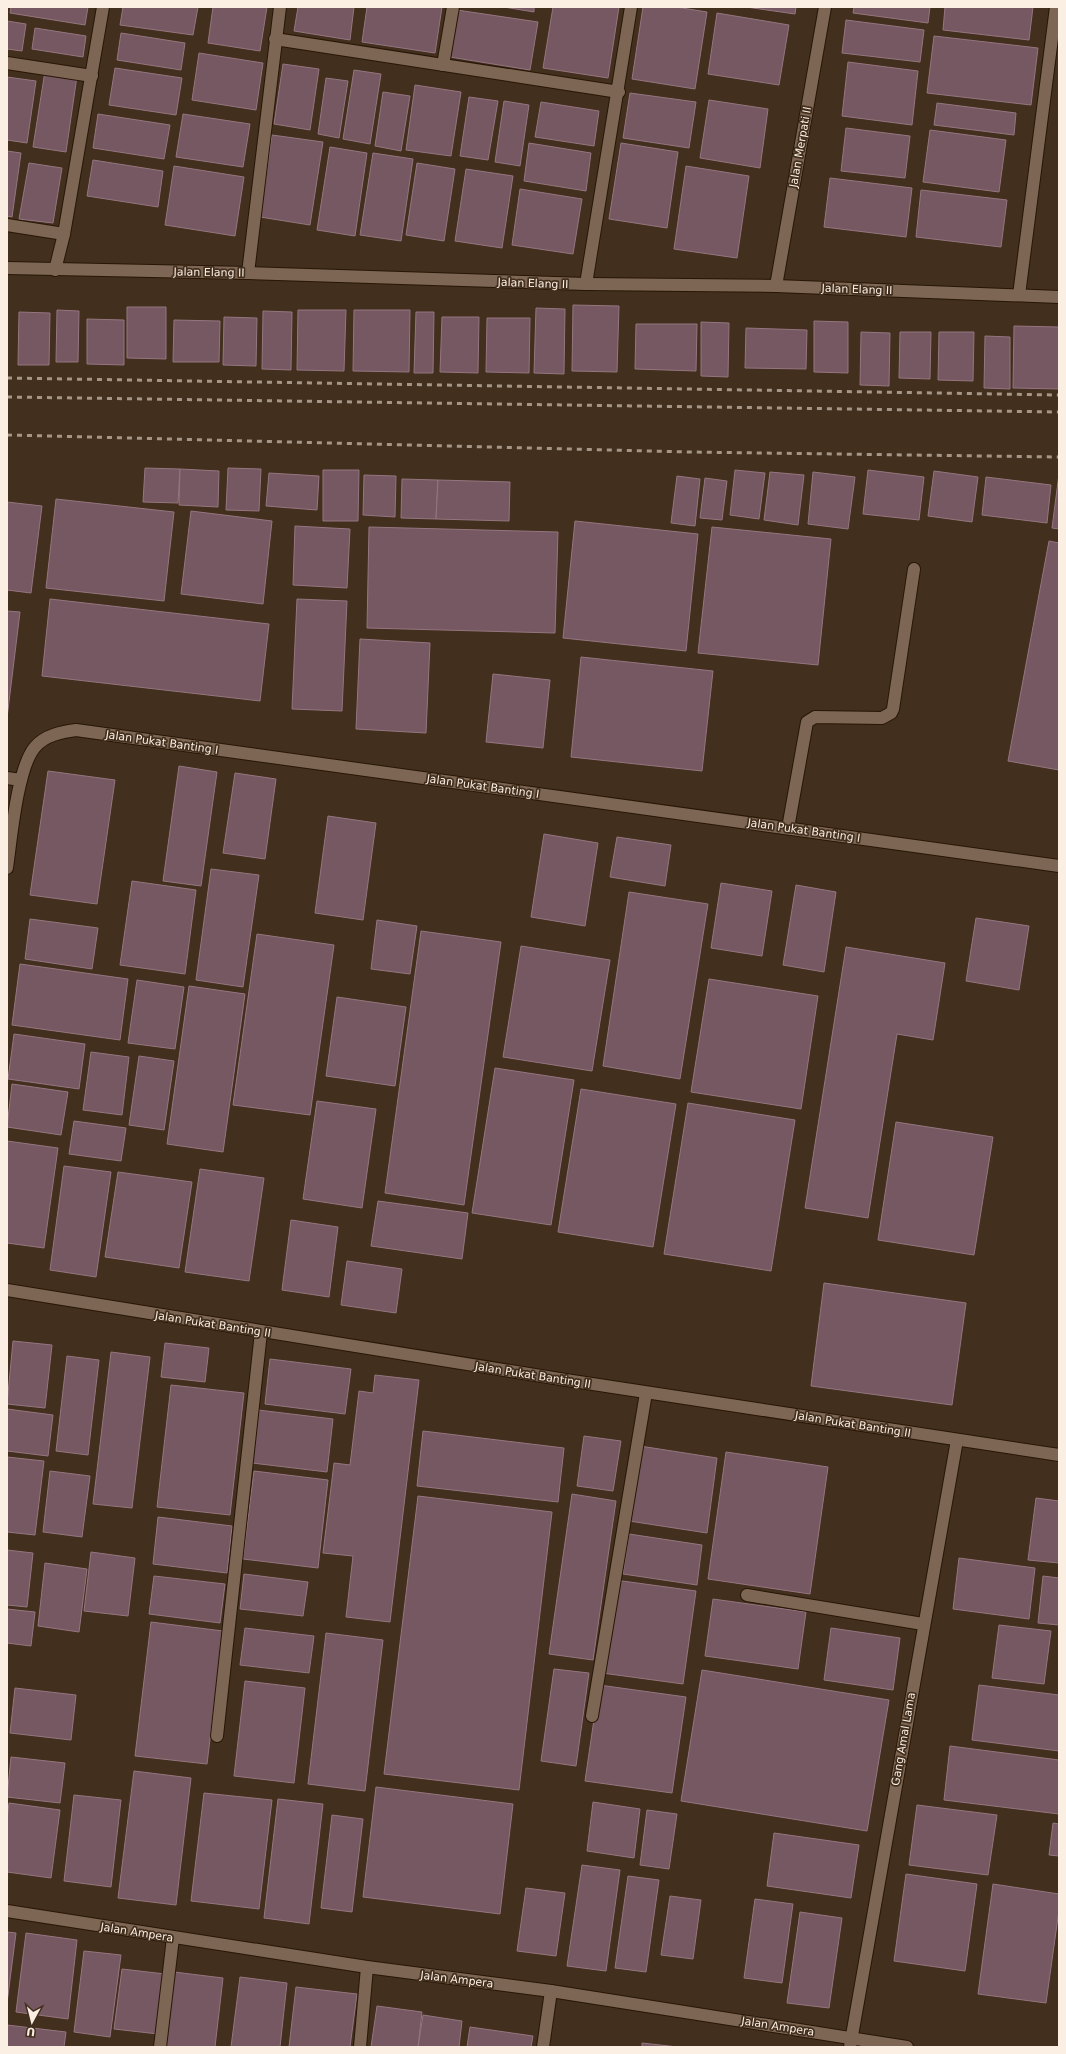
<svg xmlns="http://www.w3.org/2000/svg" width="1066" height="2054" font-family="'DejaVu Sans',sans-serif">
  <rect width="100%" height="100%" fill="#422f1d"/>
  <g fill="#755861" stroke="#957680">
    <polygon points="11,7 88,7 85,25 10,13"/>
    <polygon points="123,7 198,7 193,35 120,25"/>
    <polygon points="213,7 267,7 260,51 208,43"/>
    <polygon points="298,7 354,7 350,40 294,31"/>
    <polygon points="367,7 442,7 435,53 362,42"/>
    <polygon points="504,7 534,7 534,12"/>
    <polygon points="553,7 619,7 608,78 543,68"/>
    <polygon points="643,7 676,7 707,12 695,89 632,79"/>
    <polygon points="746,7 796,7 795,14"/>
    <polygon points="854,7 930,7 928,23 853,13"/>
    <polygon points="945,7 1033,7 1029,40 943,30"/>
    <polygon points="457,10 538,22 530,70 450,57"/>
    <polygon points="717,13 789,25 779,85 708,74"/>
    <polygon points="846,20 924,30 920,62 842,53"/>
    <polygon points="7,21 26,24 22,51 7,49"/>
    <polygon points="35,28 86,36 83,57 32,49"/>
    <polygon points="121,33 185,43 181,70 117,60"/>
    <polygon points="934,36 1038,48 1031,105 927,93"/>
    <polygon points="199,53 263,63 256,110 192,100"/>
    <polygon points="848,62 918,71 912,125 842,116"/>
    <polygon points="283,64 319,69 310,130 274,124"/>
    <polygon points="115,68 182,78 176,115 109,105"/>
    <polygon points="354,70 381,74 370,144 343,139"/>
    <polygon points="45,71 77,76 66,152 33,147"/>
    <polygon points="7,77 36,81 27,143 7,140"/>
    <polygon points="326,78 348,81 339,138 318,134"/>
    <polygon points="415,85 461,92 451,156 406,150"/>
    <polygon points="383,92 410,96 401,151 375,146"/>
    <polygon points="630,93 696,102 689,148 623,138"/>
    <polygon points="469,97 498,101 488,160 460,156"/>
    <polygon points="709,100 768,109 760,168 700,158"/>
    <polygon points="504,101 529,105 520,166 495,162"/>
    <polygon points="541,102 599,111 594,146 535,137"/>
    <polygon points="937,103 1016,113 1014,135 934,125"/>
    <polygon points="98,114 170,125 164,159 93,148"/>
    <polygon points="183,114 250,124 243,167 176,157"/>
    <polygon points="846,128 910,136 905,178 841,171"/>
    <polygon points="930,130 1006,140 999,192 923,182"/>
    <polygon points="272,135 323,142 310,225 260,217"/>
    <polygon points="529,143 591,153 586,191 524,181"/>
    <polygon points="621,143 678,152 667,228 609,219"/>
    <polygon points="330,147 367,153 355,236 317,230"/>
    <polygon points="7,151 21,153 12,217 7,216"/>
    <polygon points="373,153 413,159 401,241 360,235"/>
    <polygon points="93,160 163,171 158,207 87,196"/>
    <polygon points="29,163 62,168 53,223 19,219"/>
    <polygon points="417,163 455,169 444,241 406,235"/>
    <polygon points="174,166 244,177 235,236 165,225"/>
    <polygon points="686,166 749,176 737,258 674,249"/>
    <polygon points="466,169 513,176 502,248 455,241"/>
    <polygon points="830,178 912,188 906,237 824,227"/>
    <polygon points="520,189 582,199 573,254 512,245"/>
    <polygon points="921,190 1007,200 1001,247 916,237"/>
    <polygon points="573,305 619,306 617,372 572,371"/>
    <polygon points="127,307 166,307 166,359 127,358"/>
    <polygon points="536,308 565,309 564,374 534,373"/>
    <polygon points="57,310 79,311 78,362 56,362"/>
    <polygon points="298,310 346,310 344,371 297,370"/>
    <polygon points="354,310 410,310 409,372 353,371"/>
    <polygon points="263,311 292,312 291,370 262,369"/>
    <polygon points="19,312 50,313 49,365 18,365"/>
    <polygon points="416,312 434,312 433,373 414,373"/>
    <polygon points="224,317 257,318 256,366 223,365"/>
    <polygon points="442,317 479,317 478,373 440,372"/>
    <polygon points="487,318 530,318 529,373 486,372"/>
    <polygon points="87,319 124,320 124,365 87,364"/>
    <polygon points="174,320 220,321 219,362 173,362"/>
    <polygon points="814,321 848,322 848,373 814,372"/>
    <polygon points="701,322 729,323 728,377 701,376"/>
    <polygon points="636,324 697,324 696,371 635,369"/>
    <polygon points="1014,326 1059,327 1059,389 1013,388"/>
    <polygon points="746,328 807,330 806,369 745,368"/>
    <polygon points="861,332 890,333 889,386 860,385"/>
    <polygon points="900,332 931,332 930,379 899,378"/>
    <polygon points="939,332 974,332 973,381 938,380"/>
    <polygon points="985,336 1010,337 1010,389 984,388"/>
    <polygon points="145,468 180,469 178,503 143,502"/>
    <polygon points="228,468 261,469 259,511 226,510"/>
    <polygon points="180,469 219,471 218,507 179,505"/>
    <polygon points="323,470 359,470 358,521 323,521"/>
    <polygon points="735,470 765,473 759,519 730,515"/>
    <polygon points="868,470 924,477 919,520 863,514"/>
    <polygon points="934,471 978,477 972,522 928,516"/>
    <polygon points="770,472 804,475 798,525 764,520"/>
    <polygon points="813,472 855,477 848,529 808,524"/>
    <polygon points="269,473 319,476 317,510 266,506"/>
    <polygon points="1059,474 1059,529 1052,528"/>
    <polygon points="364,475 396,476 395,517 363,515"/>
    <polygon points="677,476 700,479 695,526 671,523"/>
    <polygon points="986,477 1051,485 1047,523 982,515"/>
    <polygon points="705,478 727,481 722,520 700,518"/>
    <polygon points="402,479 438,480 436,519 401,518"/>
    <polygon points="438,480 510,482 509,521 436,519"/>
    <polygon points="56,499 174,512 164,601 46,588"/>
    <polygon points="7,502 42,506 31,593 7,590"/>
    <polygon points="191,511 272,521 263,604 181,594"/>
    <polygon points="575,521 698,534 686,651 563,638"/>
    <polygon points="295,526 350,529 347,588 293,585"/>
    <polygon points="369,527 558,532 555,633 367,628"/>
    <polygon points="712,527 831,539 818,665 698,653"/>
    <polygon points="1049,541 1059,543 1059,770 1008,761"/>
    <polygon points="50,599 269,624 260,701 42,676"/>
    <polygon points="297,599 347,601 342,711 292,709"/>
    <polygon points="7,611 20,612 7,718"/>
    <polygon points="360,639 430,643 426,733 356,729"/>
    <polygon points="581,657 713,671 702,771 571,757"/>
    <polygon points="493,674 550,680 543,748 486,742"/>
    <polygon points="179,766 217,772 201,886 163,881"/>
    <polygon points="48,771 115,780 97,904 30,895"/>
    <polygon points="235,773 276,779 265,859 223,853"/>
    <polygon points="328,816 376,823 363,920 315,913"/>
    <polygon points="544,834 598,843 585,926 531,917"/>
    <polygon points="617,837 671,845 665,886 610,877"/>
    <polygon points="211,869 259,875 243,987 196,980"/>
    <polygon points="132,881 196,890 185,974 120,965"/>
    <polygon points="721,883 772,891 762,956 711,948"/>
    <polygon points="796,885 836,892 824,972 783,965"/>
    <polygon points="629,892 708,904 680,1079 603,1066"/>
    <polygon points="976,918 1029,926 1019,990 966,981"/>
    <polygon points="30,919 98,928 92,969 25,959"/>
    <polygon points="377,920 417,926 410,974 371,969"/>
    <polygon points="421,931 501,942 464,1205 385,1193"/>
    <polygon points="257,934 334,945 310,1115 233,1105"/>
    <polygon points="521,946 610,960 592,1071 503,1057"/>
    <polygon points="846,947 945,963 933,1040 897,1034 868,1218 805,1208"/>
    <polygon points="20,964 128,979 120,1040 12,1025"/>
    <polygon points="709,979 818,996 801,1109 691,1092"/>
    <polygon points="137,980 184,987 175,1049 128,1043"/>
    <polygon points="189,986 245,994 223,1152 167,1144"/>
    <polygon points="337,997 406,1007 395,1086 326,1076"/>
    <polygon points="14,1034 85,1044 79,1089 8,1079"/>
    <polygon points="91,1052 129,1057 122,1115 83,1110"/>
    <polygon points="139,1056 174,1061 164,1130 129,1125"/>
    <polygon points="495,1068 574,1080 551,1225 472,1213"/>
    <polygon points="12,1084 68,1092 61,1135 7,1127"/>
    <polygon points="581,1089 676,1104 653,1247 558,1232"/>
    <polygon points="317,1101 376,1109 362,1208 303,1199"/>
    <polygon points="688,1103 795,1120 771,1271 664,1254"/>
    <polygon points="74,1121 126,1128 121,1161 69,1154"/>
    <polygon points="896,1122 993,1137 974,1255 878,1240"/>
    <polygon points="7,1141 58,1148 44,1248 7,1243"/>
    <polygon points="64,1166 111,1172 96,1277 50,1270"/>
    <polygon points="200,1169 264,1178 249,1281 185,1272"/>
    <polygon points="118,1172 192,1182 179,1268 105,1257"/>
    <polygon points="378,1201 468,1213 462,1259 371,1246"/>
    <polygon points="291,1220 338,1227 329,1297 282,1290"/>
    <polygon points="347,1261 402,1269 396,1313 341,1305"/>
    <polygon points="824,1283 966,1303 952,1405 811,1386"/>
    <polygon points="13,1341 52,1345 45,1408 7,1404"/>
    <polygon points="165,1343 209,1348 205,1382 161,1377"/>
    <polygon points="111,1352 150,1357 132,1508 93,1504"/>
    <polygon points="67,1356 99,1360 88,1455 56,1451"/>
    <polygon points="270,1359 351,1369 345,1414 265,1404"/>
    <polygon points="375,1375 419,1380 390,1622 346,1617 353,1556 323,1553 334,1463 350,1465 359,1391 373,1393"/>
    <polygon points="171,1385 244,1393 230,1515 157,1507"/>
    <polygon points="7,1409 53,1415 48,1456 7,1451"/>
    <polygon points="258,1410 333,1419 327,1472 252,1463"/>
    <polygon points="423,1431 564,1448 558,1502 417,1486"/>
    <polygon points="584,1436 621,1441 613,1491 577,1486"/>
    <polygon points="640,1446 717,1458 707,1533 629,1521"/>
    <polygon points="726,1452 828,1467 810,1594 708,1579"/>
    <polygon points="7,1457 44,1461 35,1535 7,1532"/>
    <polygon points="50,1471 90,1476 82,1537 43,1532"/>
    <polygon points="254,1471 328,1480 318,1568 243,1559"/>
    <polygon points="572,1494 616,1501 593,1660 549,1654"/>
    <polygon points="418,1496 552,1512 519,1790 384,1774"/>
    <polygon points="1036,1498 1059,1501 1059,1563 1028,1560"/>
    <polygon points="158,1517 232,1526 227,1573 153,1564"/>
    <polygon points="629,1534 702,1545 697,1585 623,1574"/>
    <polygon points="7,1550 33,1553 27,1607 7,1605"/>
    <polygon points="91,1552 135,1558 128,1616 84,1611"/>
    <polygon points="959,1558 1035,1568 1029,1619 953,1609"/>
    <polygon points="45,1563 87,1569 79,1632 38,1626"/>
    <polygon points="244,1574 308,1582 303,1616 240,1609"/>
    <polygon points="154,1576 225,1584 220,1623 149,1614"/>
    <polygon points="1043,1576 1059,1578 1059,1625 1038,1623"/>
    <polygon points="615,1580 696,1591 683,1684 602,1673"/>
    <polygon points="713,1599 806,1612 798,1669 705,1656"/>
    <polygon points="7,1609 35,1612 31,1646 7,1643"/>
    <polygon points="151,1622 223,1631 207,1764 135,1756"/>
    <polygon points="999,1625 1051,1631 1044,1684 992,1678"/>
    <polygon points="245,1628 314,1636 309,1673 240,1665"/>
    <polygon points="831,1628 900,1638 893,1690 824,1680"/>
    <polygon points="326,1633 383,1640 365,1791 308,1784"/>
    <polygon points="554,1669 589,1673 576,1766 541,1761"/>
    <polygon points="702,1670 889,1700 867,1831 681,1801"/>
    <polygon points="245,1681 305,1688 294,1783 234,1776"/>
    <polygon points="599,1685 686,1697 672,1793 585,1781"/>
    <polygon points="979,1685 1059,1695 1059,1751 972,1740"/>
    <polygon points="15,1688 76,1695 71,1740 10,1733"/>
    <polygon points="950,1746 1059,1760 1059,1814 944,1800"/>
    <polygon points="11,1757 65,1763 60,1803 7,1797"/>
    <polygon points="134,1771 191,1778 176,1905 118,1898"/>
    <polygon points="376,1787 513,1804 500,1914 363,1897"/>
    <polygon points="204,1793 272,1800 259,1909 191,1901"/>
    <polygon points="74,1795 121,1800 111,1887 64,1881"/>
    <polygon points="278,1799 323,1804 309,1924 264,1918"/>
    <polygon points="593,1802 640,1809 634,1858 587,1851"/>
    <polygon points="9,1803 60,1810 51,1878 7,1872 7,1820"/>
    <polygon points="917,1805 997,1815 988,1875 909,1865"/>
    <polygon points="647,1810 677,1814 669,1869 640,1865"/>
    <polygon points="332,1815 363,1819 352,1912 321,1908"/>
    <polygon points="1053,1823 1059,1824 1059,1856 1049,1855"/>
    <polygon points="774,1833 859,1845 851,1898 767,1886"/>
    <polygon points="582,1865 620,1870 606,1971 567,1966"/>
    <polygon points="906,1874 977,1884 965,1971 894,1961"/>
    <polygon points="628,1876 659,1880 646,1972 615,1968"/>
    <polygon points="993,1884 1059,1894 1059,1910 1046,2003 978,1994"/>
    <polygon points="526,1888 565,1893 556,1956 517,1951"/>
    <polygon points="670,1896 701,1900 693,1959 661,1955"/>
    <polygon points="755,1899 793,1904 782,1983 744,1978"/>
    <polygon points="800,1912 842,1918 829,2008 787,2003"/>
    <polygon points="7,1932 16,1933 7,2003"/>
    <polygon points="26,1933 77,1940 68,2019 16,2012"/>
    <polygon points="84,1951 121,1955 110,2037 74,2032"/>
    <polygon points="122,1969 165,1974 158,2034 114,2029"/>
    <polygon points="174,1972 223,1978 215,2047 166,2047"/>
    <polygon points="240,1977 287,1983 280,2047 231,2047"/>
    <polygon points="296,1987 357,1994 350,2047 289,2047"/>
    <polygon points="377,2006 422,2012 418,2047 371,2047"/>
    <polygon points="423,2015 462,2021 459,2047 418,2047"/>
    <polygon points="7,2025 66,2032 64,2047 7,2047"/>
    <polygon points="470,2027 533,2036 531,2047 467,2047"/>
    <polygon points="642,2043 678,2047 642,2047"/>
  </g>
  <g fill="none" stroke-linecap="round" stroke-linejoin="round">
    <g stroke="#281606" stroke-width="14">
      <g id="lane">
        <polyline points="788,828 807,722 815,717 882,718 891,713 893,709 914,569"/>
        <polyline points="747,1595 923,1624"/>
      </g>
    </g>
    <g stroke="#281606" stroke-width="14">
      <g id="street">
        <polyline points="275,39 619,92"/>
        <polyline points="7,63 92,76"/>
        <polyline points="443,65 453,7"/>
        <polyline points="7,225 64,234"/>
        <polyline points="7,268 248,273 586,284 776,286 1059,297"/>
        <polyline points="55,270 64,234 103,7"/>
        <polyline points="248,273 280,7"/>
        <polyline points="586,284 631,7"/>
        <polyline points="776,286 825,7"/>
        <polyline points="1019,295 1056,7"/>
        <polyline points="7,778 21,780"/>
        <path d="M7 868C11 840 17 768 35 747 45 735 62 732 76 730L1059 866"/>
        <path d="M7 1290C357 1348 708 1403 1059 1455"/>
        <polyline points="592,1716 646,1393"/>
        <polyline points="217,1736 261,1332"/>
        <polyline points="7,1911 367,1967 551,1991 907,2047"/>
        <polyline points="160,2047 173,1938"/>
        <polyline points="360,2047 367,1967"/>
        <polyline points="543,2047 551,1991"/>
        <polyline points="850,2047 957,1440"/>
      </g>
    </g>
    <use href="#lane" stroke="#7d6654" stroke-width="12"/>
    <use href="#street" stroke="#7d6654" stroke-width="12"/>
    <g stroke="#a69688" stroke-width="3" stroke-dasharray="5 5" stroke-linecap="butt">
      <polyline points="7,378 1059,395"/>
      <polyline points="7,397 1059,412"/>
      <polyline points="7,435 688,452 1059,457"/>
    </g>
  </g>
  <g text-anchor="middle" stroke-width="3.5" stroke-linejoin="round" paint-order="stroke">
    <g font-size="11" fill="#fbeee3" stroke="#422f1d">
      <text transform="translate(800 147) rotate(-80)" y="4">Jalan Merpati II</text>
      <text transform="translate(209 272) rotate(1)" y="4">Jalan Elang II</text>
      <text transform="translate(533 283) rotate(2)" y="4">Jalan Elang II</text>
      <text transform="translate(857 289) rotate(2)" y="4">Jalan Elang II</text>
      <text transform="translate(162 742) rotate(8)" y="4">Jalan Pukat Banting I</text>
      <text transform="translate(483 786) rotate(8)" y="4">Jalan Pukat Banting I</text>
      <text transform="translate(804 830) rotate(8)" y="4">Jalan Pukat Banting I</text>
      <text transform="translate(213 1324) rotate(9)" y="4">Jalan Pukat Banting II</text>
      <text transform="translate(533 1375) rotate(9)" y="4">Jalan Pukat Banting II</text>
      <text transform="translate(853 1424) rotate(9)" y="4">Jalan Pukat Banting II</text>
      <text transform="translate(903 1739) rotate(-80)" y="4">Gang Amal Lama</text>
      <text transform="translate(137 1932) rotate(9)" y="4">Jalan Ampera</text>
      <text transform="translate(457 1979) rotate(7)" y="4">Jalan Ampera</text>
      <text transform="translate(778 2026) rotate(9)" y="4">Jalan Ampera</text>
    </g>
  </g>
  <rect width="1066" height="2054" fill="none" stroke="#fbeee3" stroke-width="16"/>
  <g transform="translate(32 2022) rotate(187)" stroke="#422f1d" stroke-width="3" paint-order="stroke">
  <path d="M0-3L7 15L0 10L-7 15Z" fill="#fbeee3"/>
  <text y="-6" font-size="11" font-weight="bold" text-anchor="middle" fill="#fbeee3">U</text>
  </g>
</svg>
